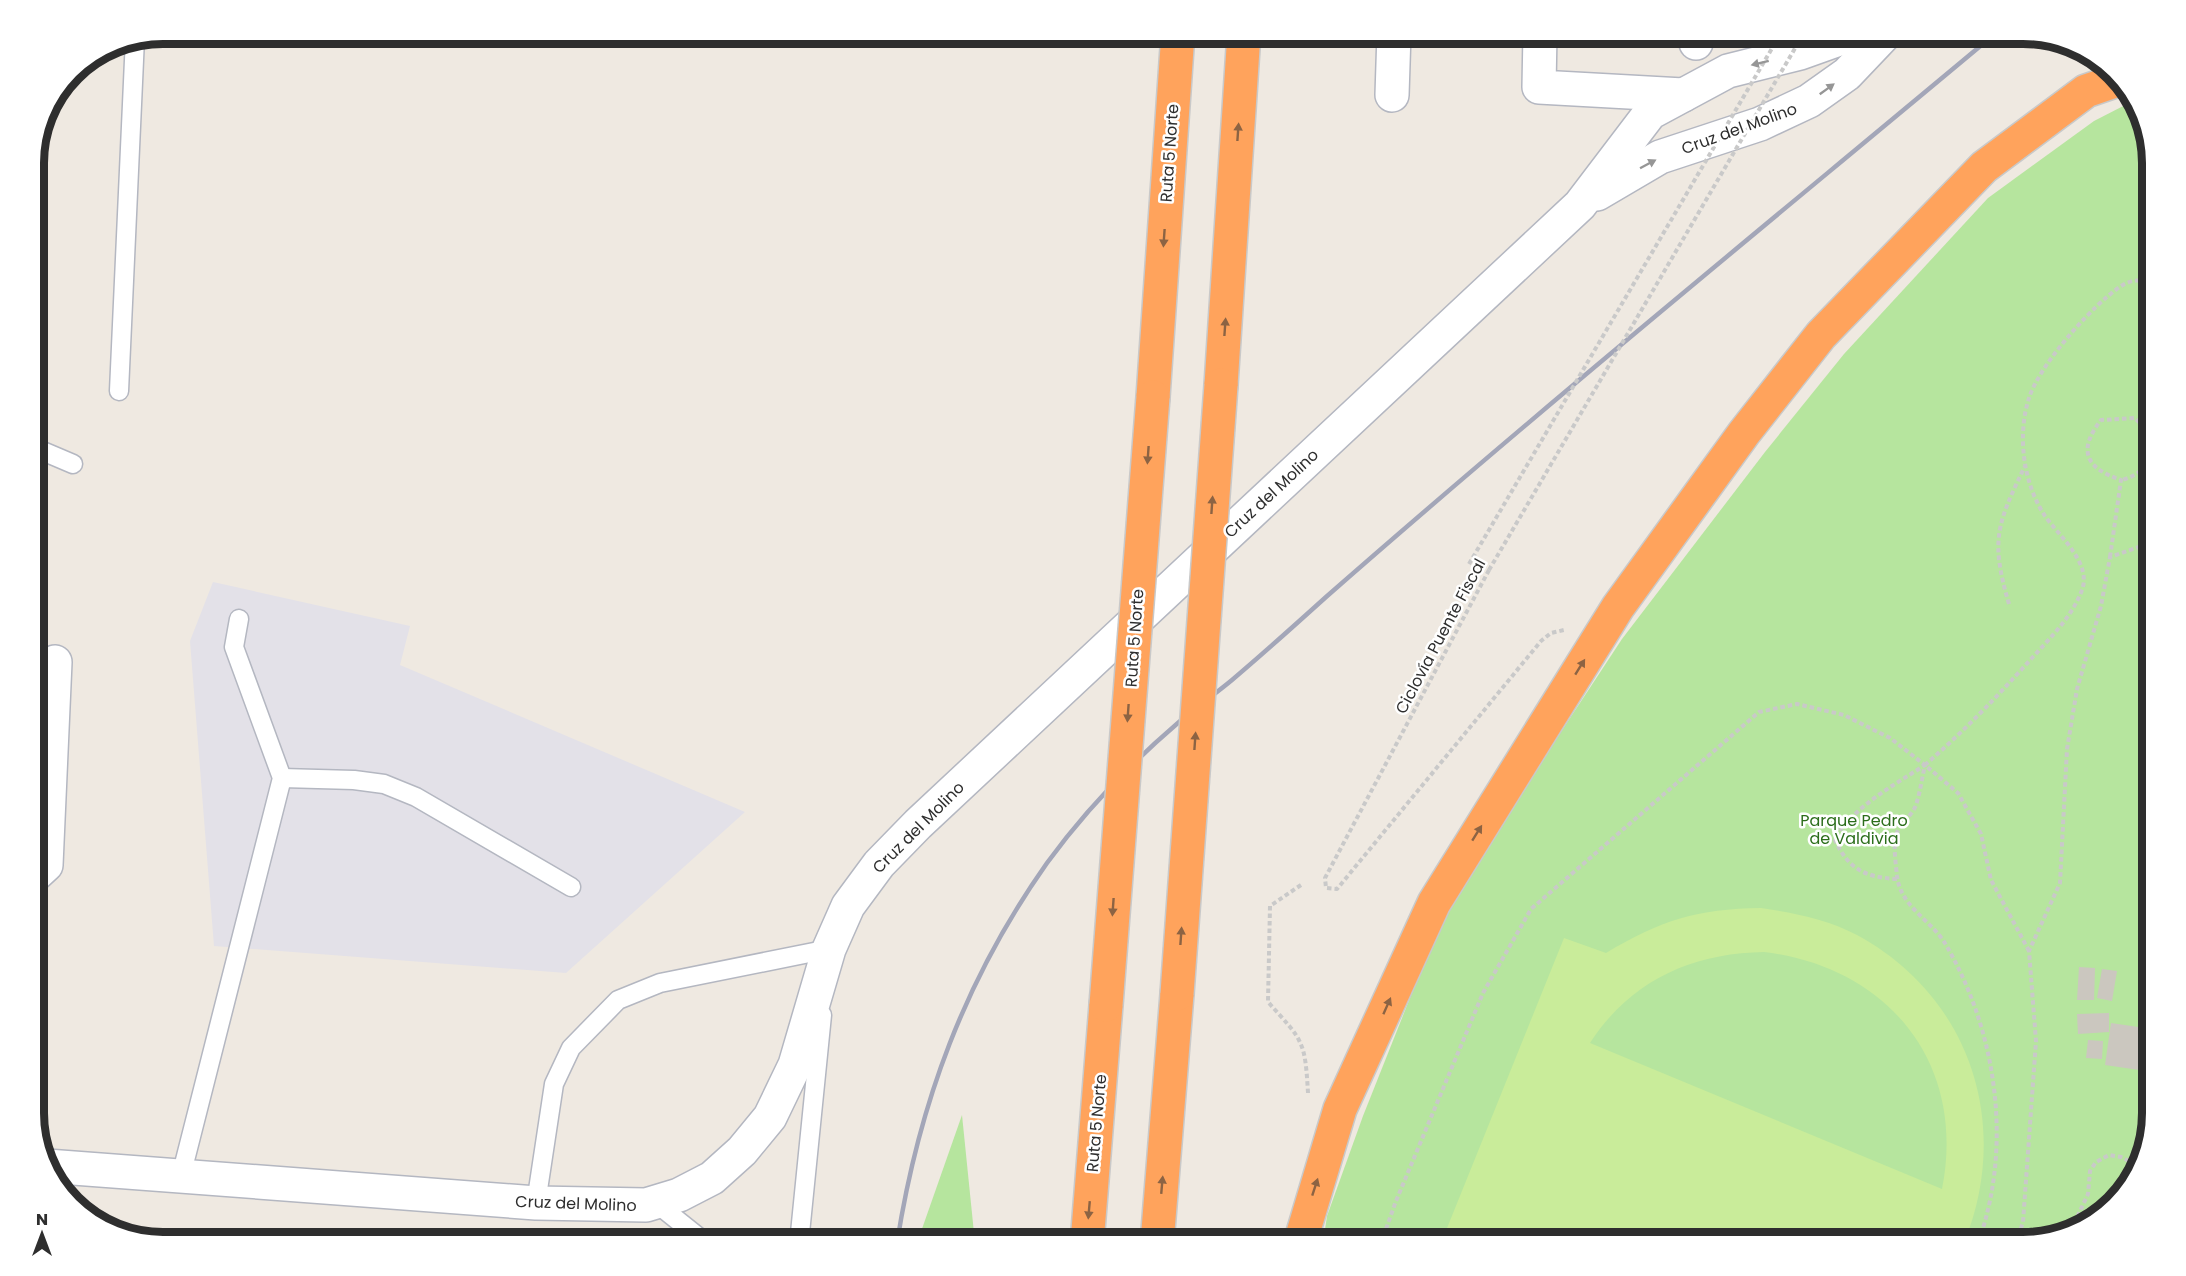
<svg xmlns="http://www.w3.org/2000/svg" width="2186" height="1276" font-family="Poppins,sans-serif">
  <rect width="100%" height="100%" fill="#efe9e1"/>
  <polygon fill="#e3e1e8" points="213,582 410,626 400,665 745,812 566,973 214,946 190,641"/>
  <g fill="#b6e59e">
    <polygon points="2133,101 2138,106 2153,154 2153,1114 2135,1179 2089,1225 2024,1243 1323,1243 1327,1216 1363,1116 1447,905 1622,639 1765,452 1844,354 1988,198 2094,121"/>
    <polygon points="962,1115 975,1243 917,1243"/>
  </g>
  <path fill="#c9ec9a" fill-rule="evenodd" d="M1761 908C1794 913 1827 919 1857 935 1971 997 2012 1125 1964 1243H1441L1564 938 1606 953C1661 920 1697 909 1761 908ZM1764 952C1888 967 1967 1063 1942 1189L1590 1043C1630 981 1692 953 1764 952Z"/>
  <g fill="#cbc7bf">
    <polygon points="2079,967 2095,968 2094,1000 2077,1000"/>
    <polygon points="2102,969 2117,971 2112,1001 2097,998"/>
    <polygon points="2109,1013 2109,1032 2078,1034 2077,1014"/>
    <polygon points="2111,1023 2152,1029 2146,1071 2105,1065"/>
    <polygon points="2088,1040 2103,1041 2102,1059 2086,1058"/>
  </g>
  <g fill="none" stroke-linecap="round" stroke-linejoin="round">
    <g stroke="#b4b7c1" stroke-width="21">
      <g id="lane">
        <polyline points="119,391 135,38"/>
        <polyline points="33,447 73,464"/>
        <polyline points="282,778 354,780 384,784 416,797 571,887"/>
        <polyline points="181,1176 282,778 234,647 239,619"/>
        <polyline points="536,1203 554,1084 571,1048 618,1000 660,983 829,949 828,955"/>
        <polyline points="656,1203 706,1243"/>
        <polyline points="799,1243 822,1015"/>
      </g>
    </g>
    <g stroke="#b4b7c1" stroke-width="36">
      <g id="street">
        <polyline points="1540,33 1539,87 1683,95"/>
        <polyline points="1696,43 1696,33"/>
        <polyline points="1392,95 1394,33"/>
        <polyline points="33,877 46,865 55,662"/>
      </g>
    </g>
    <g stroke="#b4b7c1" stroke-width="36">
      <g id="secondary">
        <polyline points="1597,194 1660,157 1760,124 1809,101 1847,74 1886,33"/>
        <polyline points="47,1166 536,1203 646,1205 679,1195 712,1178 742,1151 770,1117 795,1065 829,949 848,906 879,864 918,824 1580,205 1650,113 1728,71 1800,53 1856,33"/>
      </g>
    </g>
    <g stroke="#c9c9c9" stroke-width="36">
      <g id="highway">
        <polyline points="1221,385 1244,33"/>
        <polyline points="1153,397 1178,33"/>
        <polyline points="1087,1243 1106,1005"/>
        <polyline points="1157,1243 1177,994"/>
        <polyline points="1300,1243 1340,1109 1434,903 1618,607 1744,433 1821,335 1984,167 2086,91 2118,80"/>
      </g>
    </g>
    <g stroke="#c9c9c9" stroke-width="4" stroke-dasharray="4.5 3" stroke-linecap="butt">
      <path d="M2110 557 2121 480C2086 468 2077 451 2101 420L2135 418C2139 423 2148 429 2150 435 2157 458 2142 476 2121 480"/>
      <polyline points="1489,570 1325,878 1326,888 1337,889 1541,641 1551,633 1564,630"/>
      <path d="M2009 604C1990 540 1997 524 2025 466"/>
      <path d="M1897 879C1864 877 1848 869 1834 838 1857 805 1891 787 1925 765 1922 778 1920 793 1916 805 1912 816 1898 825 1896 836 1893 847 1896 865 1897 876 1901 908 1932 920 1946 945 1997 1032 2013 1147 1978 1243"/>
      <path d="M1301 885 1270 906 1268 1002C1303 1041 1305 1040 1308 1093"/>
      <path d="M2029 951 1991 880 1981 834 1958 793 1925 765C1963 732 1997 697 2031 659 2050 638 2072 617 2082 590 2092 563 2059 536 2045 516 2023 483 2017 435 2029 398 2039 367 2082 318 2107 297 2121 285 2137 272 2153 288"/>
      <polyline points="2071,1230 2088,1194 2090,1171 2096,1162 2109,1155 2121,1157 2131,1162 2137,1175"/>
      <polyline points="1381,1243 1396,1201 1483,993 1531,909 1759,712 1797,704 1844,715 1890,738 1925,765"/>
      <polyline points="2016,1243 2023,1222 2036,1041 2029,951 2060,883 2067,749 2077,689 2101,606 2110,557 2153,542"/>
    </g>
    <use href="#lane" stroke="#fff" stroke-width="18"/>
    <use href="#street" stroke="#fff" stroke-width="33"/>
    <use href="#secondary" stroke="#fff" stroke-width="33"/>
    <use href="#highway" stroke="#ffa35c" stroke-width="33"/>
    <path stroke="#a3a6b8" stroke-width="4.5" d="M897 1243C919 1103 965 979 1047 863 1085 811 1130 764 1179 722 1196 707 1214 695 1232 680 1264 653 1295 625 1326 597 1546 404 1772 220 1996 33"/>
    <g stroke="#c9c9c9" stroke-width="36" stroke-linecap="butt">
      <g id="highway-bridge">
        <polyline points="1177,994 1221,385"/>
        <polyline points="1106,1005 1153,397"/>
      </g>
    </g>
    <g stroke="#c9c9c9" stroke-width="4" stroke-dasharray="4.5 3" stroke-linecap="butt">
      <polyline points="1469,564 1781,33"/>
      <polyline points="1489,570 1804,33"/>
    </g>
    <use href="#highway-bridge" stroke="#ffa35c" stroke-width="33"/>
  </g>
  <defs><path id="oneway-solid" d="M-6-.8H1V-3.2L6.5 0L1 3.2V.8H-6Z" transform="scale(1.5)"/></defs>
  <g fill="#969696">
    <use href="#oneway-solid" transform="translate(1760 63) rotate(166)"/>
    <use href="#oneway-solid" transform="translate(1827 89) rotate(-36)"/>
    <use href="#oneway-solid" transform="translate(1648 164) rotate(-28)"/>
  </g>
  <g fill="#8c6343">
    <use href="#oneway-solid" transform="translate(1238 132) rotate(-86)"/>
    <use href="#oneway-solid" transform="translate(1164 238) rotate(94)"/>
    <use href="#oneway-solid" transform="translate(1225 327) rotate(-86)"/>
    <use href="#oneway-solid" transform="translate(1148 455) rotate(94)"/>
    <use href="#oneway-solid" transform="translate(1212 505) rotate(-86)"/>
    <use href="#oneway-solid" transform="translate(1580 667) rotate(-58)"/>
    <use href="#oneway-solid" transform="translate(1128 713) rotate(94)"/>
    <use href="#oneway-solid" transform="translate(1195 741) rotate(-86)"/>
    <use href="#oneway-solid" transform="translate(1477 833) rotate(-58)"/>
    <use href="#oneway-solid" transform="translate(1113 907) rotate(94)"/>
    <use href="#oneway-solid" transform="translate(1181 936) rotate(-86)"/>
    <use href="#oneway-solid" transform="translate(1387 1006) rotate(-66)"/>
    <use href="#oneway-solid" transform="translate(1162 1185) rotate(-85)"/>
    <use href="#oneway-solid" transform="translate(1315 1187) rotate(-72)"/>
    <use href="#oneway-solid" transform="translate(1089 1210) rotate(95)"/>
  </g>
  <g text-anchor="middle" stroke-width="5" stroke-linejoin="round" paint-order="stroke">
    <g font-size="16" fill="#2e2e2e" stroke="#fff">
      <text transform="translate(1739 128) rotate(-20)" y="6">Cruz del Molino</text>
      <text transform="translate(1169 153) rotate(-86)" y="6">Ruta 5 Norte</text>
      <text transform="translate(1271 493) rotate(-43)" y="6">Cruz del Molino</text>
      <text transform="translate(1440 636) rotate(-62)" y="6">Ciclovía Puente Fiscal</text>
      <text transform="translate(1134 638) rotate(-86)" y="6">Ruta 5 Norte</text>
      <text transform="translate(918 827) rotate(-45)" y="6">Cruz del Molino</text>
      <text transform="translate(1096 1123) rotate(-85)" y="6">Ruta 5 Norte</text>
      <text transform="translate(576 1203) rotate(2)" y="6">Cruz del Molino</text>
    </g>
    <g font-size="16" fill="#2c6e1b" stroke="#fff">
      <text x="1854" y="826">Parque Pedro<tspan x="1854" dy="18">de Valdivia</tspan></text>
    </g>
  </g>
  <path d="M0 0H2186V1276H0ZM163 44H2023A119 119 0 0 1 2142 163V1113A119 119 0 0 1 2023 1232H163A119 119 0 0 1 44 1113V163A119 119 0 0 1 163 44Z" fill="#fff" fill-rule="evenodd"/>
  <path fill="none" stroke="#2e2e2e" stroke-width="8" d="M163 44H2023A119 119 0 0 1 2142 163V1113A119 119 0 0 1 2023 1232H163A119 119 0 0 1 44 1113V163A119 119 0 0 1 163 44Z"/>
  <g transform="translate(42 1234)" stroke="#ffffff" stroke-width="4.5" paint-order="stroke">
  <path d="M0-4.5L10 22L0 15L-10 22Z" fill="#2e2e2e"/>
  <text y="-9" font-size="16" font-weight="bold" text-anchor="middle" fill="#2e2e2e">N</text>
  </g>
</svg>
